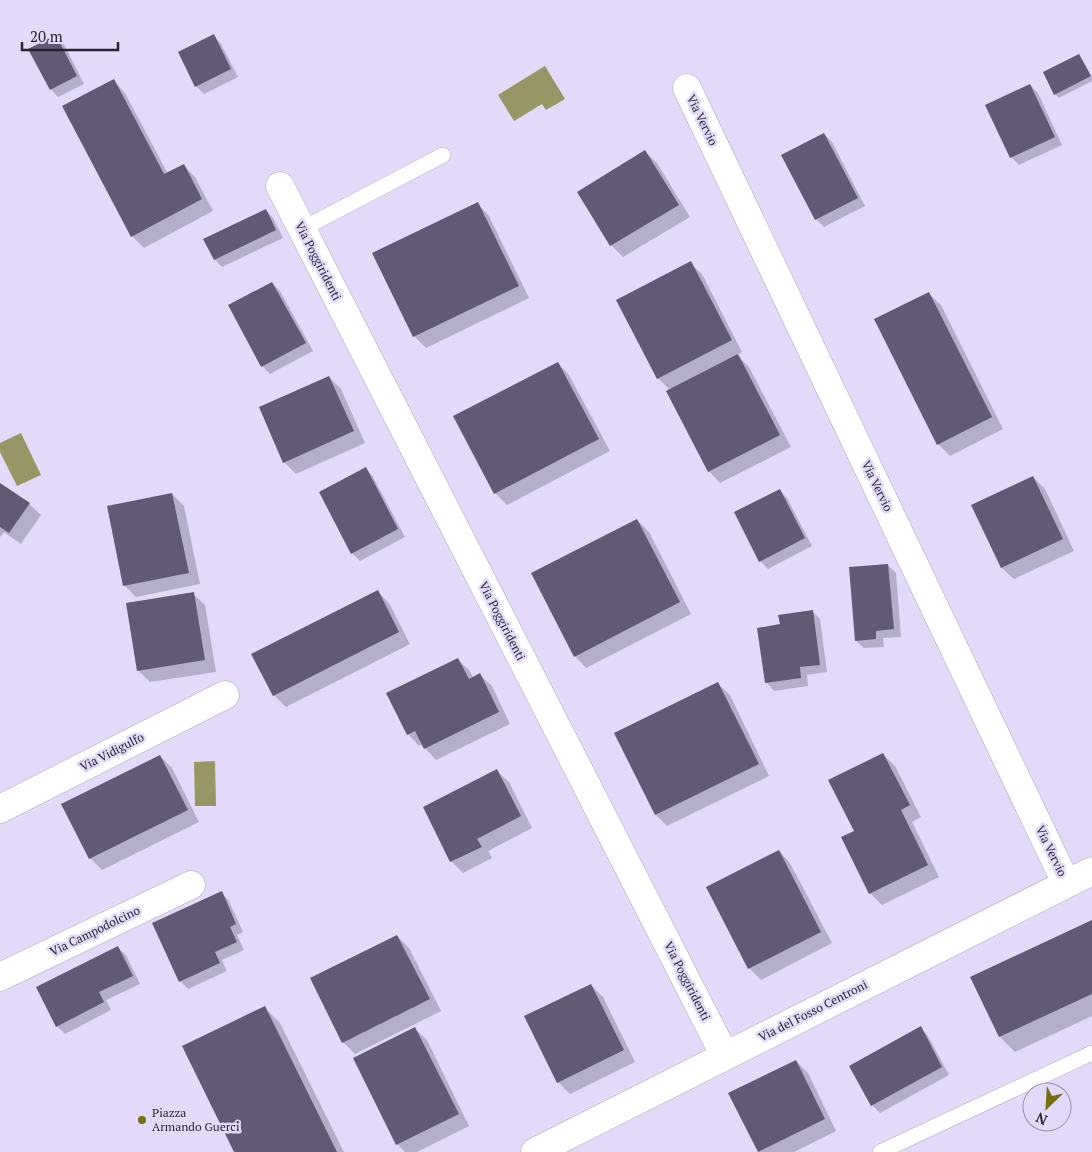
<svg xmlns="http://www.w3.org/2000/svg" width="1092" height="1152" font-family="'PT Serif',serif">
  <rect width="100%" height="100%" fill="#e3dafa"/>
  <g fill="#999665">
    <polygon points="545,66 565,99 546,110 542,104 514,121 498,95"/>
    <polygon points="21,433 41,475 17,486 0,452 0,443"/>
    <polygon points="215,761 216,806 195,806 194,762"/>
  </g>
  <g fill="#0003">
    <polygon points="56,36 64,44 84,84 58,97 51,89"/>
    <polygon points="214,36 221,44 238,77 204,94 196,86"/>
    <polygon points="1079,55 1082,59 1092,78 1092,81 1059,98 1055,94"/>
    <polygon points="114,81 125,93 168,174 184,166 195,177 213,211 144,248 132,236"/>
    <polygon points="1030,85 1038,93 1062,145 1019,165 1011,157"/>
    <polygon points="824,134 832,142 865,206 824,227 816,219"/>
    <polygon points="645,152 657,163 690,217 623,257 611,245"/>
    <polygon points="478,204 489,216 529,298 426,348 414,336"/>
    <polygon points="266,210 273,218 283,238 222,267 215,260"/>
    <polygon points="690,263 702,274 742,352 737,355 749,367 791,447 720,483 709,471 670,390 658,378"/>
    <polygon points="272,283 280,291 313,351 270,374 262,366"/>
    <polygon points="929,294 941,305 1003,429 950,456 938,444"/>
    <polygon points="558,363 569,375 610,451 507,505 495,493 455,417"/>
    <polygon points="329,377 341,389 365,443 296,474 284,462"/>
    <polygon points="366,469 373,477 405,537 360,561 352,553"/>
    <polygon points="1033,477 1045,489 1074,551 1014,579 1002,568 973,505"/>
    <polygon points="0,484 29,504 41,515 21,544 4,532 0,537"/>
    <polygon points="779,490 787,498 812,546 768,569 760,561"/>
    <polygon points="172,494 184,506 200,584 136,597 124,585"/>
    <polygon points="637,520 649,532 691,614 586,668 575,656"/>
    <polygon points="888,565 896,573 901,637 883,638 884,647 864,648 856,641"/>
    <polygon points="377,591 389,603 410,644 286,707 274,695"/>
    <polygon points="193,594 205,605 216,672 150,682 139,671"/>
    <polygon points="812,611 820,619 827,672 807,675 808,686 774,691 767,683 759,629 781,625"/>
    <polygon points="458,660 470,671 473,678 480,675 492,686 510,724 436,760 425,748 423,744 419,746 408,734"/>
    <polygon points="718,684 730,695 769,776 667,826 656,815"/>
    <polygon points="883,754 895,766 921,817 912,822 939,877 882,905 870,893 855,832"/>
    <polygon points="160,756 172,768 199,822 102,870 90,858"/>
    <polygon points="497,771 509,782 532,828 488,851 492,858 463,873 451,861 424,807"/>
    <polygon points="779,851 790,863 832,943 761,980 749,968"/>
    <polygon points="222,893 229,901 243,932 237,935 244,950 222,960 227,971 188,989 180,981"/>
    <polygon points="1092,921 1092,1016 1015,1052 1000,1037"/>
    <polygon points="397,936 409,948 441,1011 355,1054 343,1042"/>
    <polygon points="118,948 126,955 140,984 106,1000 111,1010 65,1034 57,1026"/>
    <polygon points="591,985 603,997 635,1062 570,1094 558,1082 526,1017"/>
    <polygon points="265,1008 280,1023 344,1152 236,1152"/>
    <polygon points="920,1028 928,1036 949,1075 880,1113 872,1105"/>
    <polygon points="415,1029 427,1040 469,1126 417,1152 405,1152 397,1144"/>
    <polygon points="796,1061 808,1073 836,1131 794,1152 759,1152 730,1093"/>
  </g>
  <g fill="#625974">
    <polygon points="214,34 231,69 195,87 178,52"/>
    <polygon points="56,35 77,76 50,90 28,49"/>
    <polygon points="1079,54 1091,76 1054,95 1043,72"/>
    <polygon points="114,79 164,174 184,164 202,199 131,237 62,106"/>
    <polygon points="1030,84 1055,137 1010,158 985,105"/>
    <polygon points="824,133 858,198 815,220 781,155"/>
    <polygon points="645,150 679,205 610,246 577,192"/>
    <polygon points="478,202 519,286 413,337 372,253"/>
    <polygon points="266,209 276,230 214,260 203,239"/>
    <polygon points="691,261 732,340 657,379 616,300"/>
    <polygon points="272,282 306,343 261,367 228,305"/>
    <polygon points="929,292 992,417 937,445 874,319"/>
    <polygon points="738,354 780,435 708,472 666,391"/>
    <polygon points="558,362 599,439 494,494 453,416"/>
    <polygon points="329,376 354,431 283,463 259,407"/>
    <polygon points="366,467 398,529 351,554 319,492"/>
    <polygon points="1033,476 1063,539 1001,568 971,505"/>
    <polygon points="0,483 30,503 9,533 0,527"/>
    <polygon points="780,489 805,538 759,562 734,512"/>
    <polygon points="172,493 189,573 123,586 107,506"/>
    <polygon points="637,519 680,602 574,657 531,573"/>
    <polygon points="888,564 894,629 876,631 876,639 855,641 849,567"/>
    <polygon points="378,590 399,632 273,696 251,654"/>
    <polygon points="194,592 205,660 137,671 126,603"/>
    <polygon points="813,610 820,665 800,667 801,678 765,683 757,628 780,624 778,615"/>
    <polygon points="458,658 469,679 480,673 499,712 424,749 415,731 407,735 386,693"/>
    <polygon points="718,682 759,764 655,815 614,733"/>
    <polygon points="883,753 910,805 901,810 928,865 869,894 841,837 854,831 828,780"/>
    <polygon points="160,755 188,810 89,859 61,804"/>
    <polygon points="497,769 521,816 477,839 482,847 450,862 423,807"/>
    <polygon points="779,850 821,932 748,969 706,887"/>
    <polygon points="222,891 236,924 230,927 237,942 215,952 220,963 179,982 152,923"/>
    <polygon points="1092,920 1092,994 999,1037 970,977"/>
    <polygon points="397,935 430,999 342,1043 310,978"/>
    <polygon points="118,946 133,976 99,992 104,1002 56,1027 36,987"/>
    <polygon points="591,984 624,1050 557,1083 524,1016"/>
    <polygon points="265,1006 337,1152 234,1152 182,1046"/>
    <polygon points="921,1026 942,1067 871,1106 849,1066"/>
    <polygon points="415,1027 459,1114 396,1145 353,1058"/>
    <polygon points="796,1060 825,1119 758,1152 728,1093"/>
  </g>
  <g fill="none" stroke-linecap="round" stroke-linejoin="round">
    <g stroke="#ada4c2" stroke-width="16">
      <g id="lane">
        <polyline points="302,229 443,155"/>
        <polyline points="880,1152 1092,1053"/>
      </g>
    </g>
    <g stroke="#ada4c2" stroke-width="29">
      <g id="street">
        <polyline points="687,88 1066,883"/>
        <polyline points="280,186 725,1056"/>
        <polyline points="0,809 225,695"/>
        <polyline points="0,977 191,885"/>
        <polyline points="535,1152 1092,871"/>
      </g>
    </g>
    <use href="#lane" stroke="#fff" stroke-width="15"/>
    <use href="#street" stroke="#fff" stroke-width="28"/>
  </g>
  <circle fill="#766f0f" stroke="#e3dafa" stroke-width="2" cx="142" cy="1120" r="5"/>
  <g text-anchor="middle" stroke-width="5" stroke-linejoin="round" paint-order="stroke">
    <g font-size="12" fill="#27242f" stroke="#e3dafa">
      <text transform="translate(702 120) rotate(64)" y="4">Via Vervio</text>
      <text transform="translate(318 261) rotate(63)" y="4">Via Poggiridenti</text>
      <text transform="translate(877 486) rotate(64)" y="4">Via Vervio</text>
      <text transform="translate(502 621) rotate(63)" y="4">Via Poggiridenti</text>
      <text transform="translate(112 752) rotate(-27)" y="4">Via Vidigulfo</text>
      <text transform="translate(1051 851) rotate(64)" y="4">Via Vervio</text>
      <text transform="translate(95 931) rotate(-26)" y="4">Via Campodolcino</text>
      <text transform="translate(687 981) rotate(63)" y="4">Via Poggiridenti</text>
      <text transform="translate(813 1011) rotate(-27)" y="4">Via del Fosso Centroni</text>
    </g>
    <g font-size="12" fill="#27242f" stroke="#e3dafa" text-anchor="start">
      <text x="152" y="1117">Piazza<tspan x="152" dy="14">Armando Guerci</tspan></text>
    </g>
  </g>
  <g transform="translate(1047 1107) rotate(205)"><circle r="24" fill="#e3dafa" stroke="#9891a9"/>
  <path d="M0-4L9 19L0 12L-9 19Z" fill="#766f0f"/>
  <text y="-8" font-size="14" font-weight="bold" text-anchor="middle" fill="#27242f">N</text>
  </g>
  <path d="M22 42v8h96v-8" fill="none" stroke="#27242f" stroke-width="2.5"/>
  <text x="30" y="42" font-size="15" fill="#27242f" stroke="#e3dafa" stroke-width="4" paint-order="stroke">20 m</text>
</svg>
